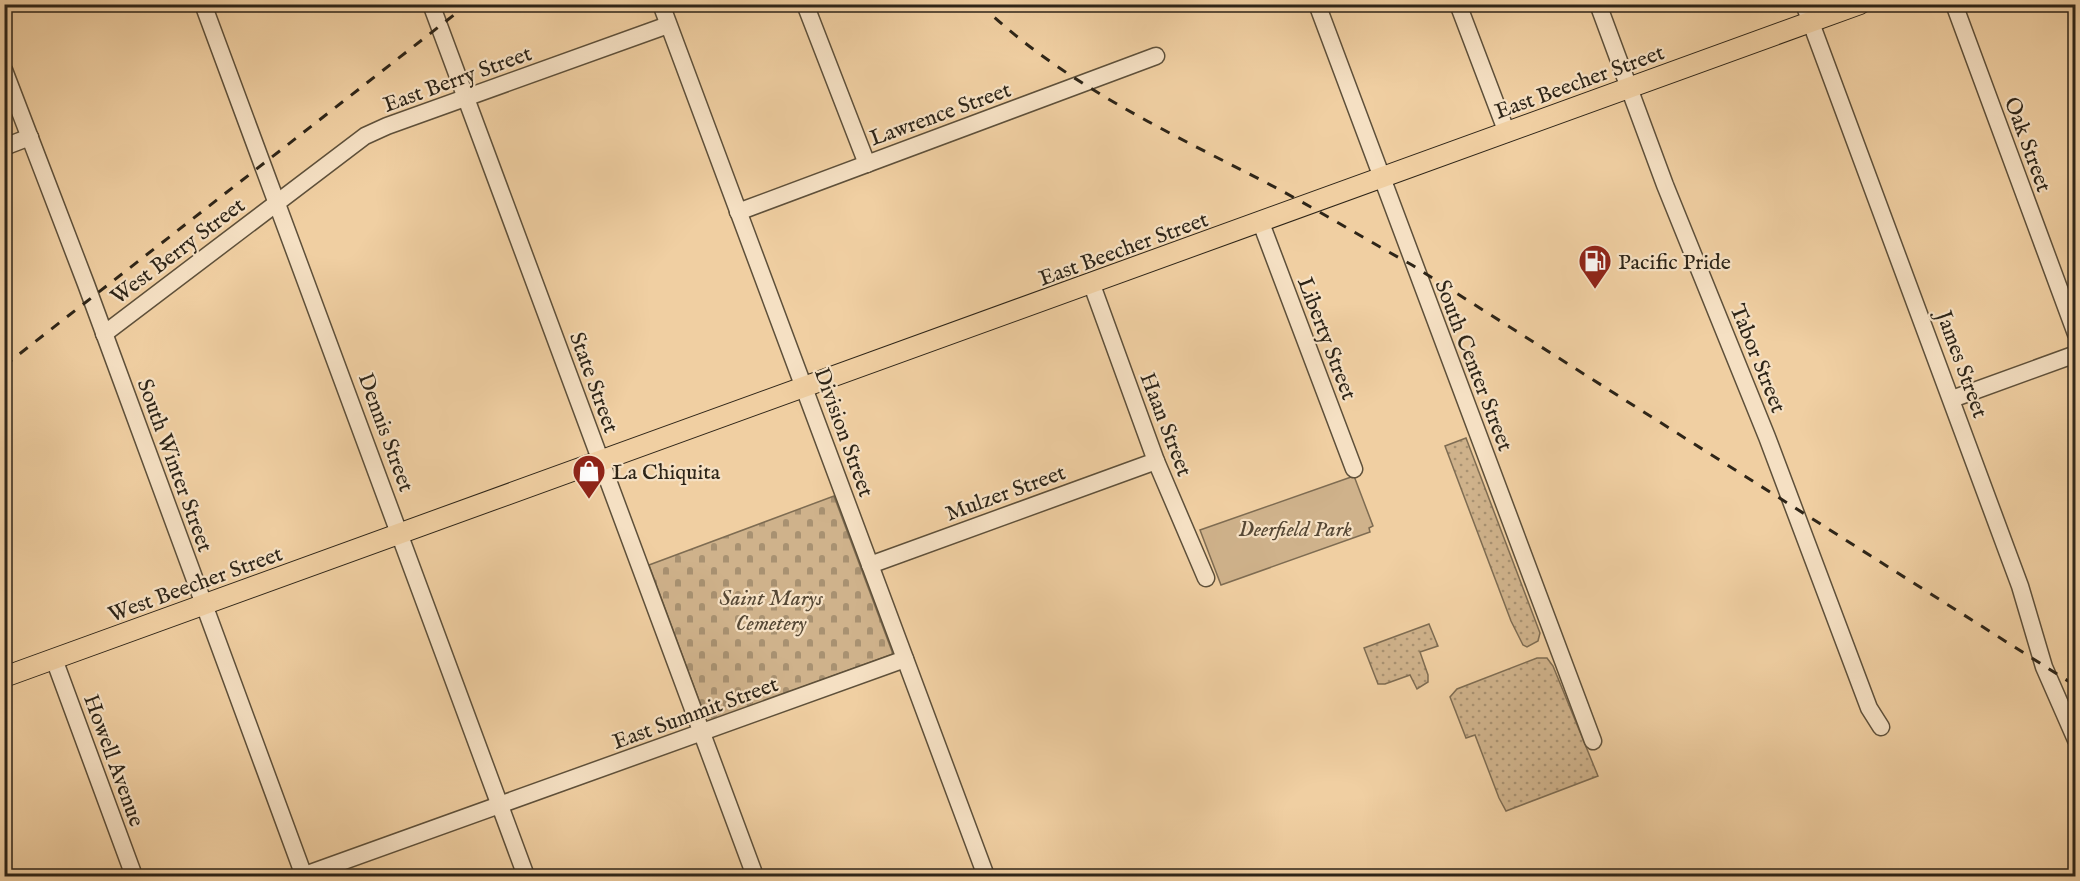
<svg xmlns="http://www.w3.org/2000/svg" width="2080" height="881" font-family="'IM FELL English',serif">
  <defs>
    <pattern id="grass-dots" width="8" height="8" patternUnits="userSpaceOnUse" patternTransform="scale(1.5)"><rect width="8" height="8" fill="#cfb28b"/><path d="M2 2h.1M6 6h.1" fill="none" stroke="#a89171" stroke-width="1.8" stroke-linecap="round"/></pattern>
    <pattern id="cemetery-stones" width="16" height="16" patternUnits="userSpaceOnUse" patternTransform="scale(1.5)"><rect width="16" height="16" fill="#cfb28b"/><path d="M2 7V4a2 2 0 0 1 4 0v3zM10 15v-3a2 2 0 0 1 4 0v3z" fill="#a89171"/></pattern>
  </defs>
  <rect width="100%" height="100%" fill="#f0cfa2"/>
  <filter id="stains"><feTurbulence type="fractalNoise" baseFrequency=".00333" numOctaves="4"/><feColorMatrix values="0 0 0 0 .2 0 0 0 0 .09 0 0 0 0 .02 0 0 0 .5 -.17"/></filter>
  <radialGradient id="worn" r=".72"><stop offset=".6" stop-color="#630" stop-opacity="0"/><stop offset="1" stop-color="#630" stop-opacity=".3"/></radialGradient>
  <g fill="url(#grass-dots)" stroke="#7e6c52" stroke-width="1.5">
    <polygon points="1466,438 1540,633 1538,641 1527,647 1523,645 1511,621 1445,446"/>
    <polygon points="1429,624 1438,646 1420,652 1428,675 1428,682 1417,689 1410,675 1385,684 1378,684 1364,648"/>
    <polygon points="1537,658 1547,658 1553,666 1598,776 1506,811 1499,798 1475,735 1466,738 1450,697 1457,689"/>
  </g>
  <polygon fill="url(#cemetery-stones)" stroke="#7e6c52" stroke-width="1.5" points="834,496 893,654 707,722 649,565"/>
  <polygon fill="#cfb28b" stroke="#7e6c52" stroke-width="1.5" points="1354,476 1373,526 1369,528 1370,532 1221,585 1200,530"/>
  <g fill="none" stroke-linecap="round" stroke-linejoin="round">
    <g stroke="#5e503a" stroke-width="19">
      <g id="minor">
        <polyline points="203,4 526,876"/>
        <polyline points="431,4 755,876"/>
        <polyline points="661,4 986,876"/>
        <polyline points="805,4 867,164"/>
        <polyline points="1317,4 1593,741"/>
        <polyline points="1458,4 1507,133"/>
        <polyline points="1598,4 1665,185 1767,437 1869,708 1881,727"/>
        <polyline points="1804,4 2020,586 2044,667 2076,740"/>
        <polyline points="1954,4 2076,334"/>
        <polyline points="4,70 86,284 304,876"/>
        <polyline points="4,147 30,137"/>
        <polyline points="738,212 1156,56"/>
        <polyline points="1261,223 1354,469"/>
        <polyline points="1092,285 1156,461 1206,578"/>
        <polyline points="104,334 365,136 387,126 668,25"/>
        <polyline points="1952,399 2076,354"/>
        <polyline points="870,565 1156,461"/>
        <polyline points="54,659 134,876"/>
        <polyline points="302,876 905,659"/>
      </g>
    </g>
    <g stroke="#2e2518" stroke-width="22">
      <polyline id="major" points="4,677 1860,4"/>
    </g>
    <use href="#minor" stroke="#f5e0c3" stroke-width="16"/>
    <use href="#major" stroke="#f0cfa2" stroke-width="20"/>
    <g stroke="#2e2518" stroke-width="3" stroke-dasharray="10 10" stroke-linecap="butt">
      <path d="M980 4C1062 83 1166 131 1265 182 1315 208 1363 238 1412 265L2076 686"/>
      <polyline points="4,366 468,4"/>
    </g>
  </g>
  <defs>
    <g id="fuel-pin" transform="scale(1.725)"><path d="M0 17L-7.5 6A9.5 9.5 0 1 1 7.5 6Z" fill="#8f2418" stroke="#f5e0c3"/><path d="M-5.5-6h7V0h2V4h1.3V-2.5L3-4.5l.8-.8L6-3V5H2.5V1h-1V6h-7ZM-4.2-4.7v3.2H.2V-4.7Z" fill="#fff"/></g>
    <g id="shop-pin" transform="scale(1.725)"><path d="M0 17L-7.5 6A9.5 9.5 0 1 1 7.5 6Z" fill="#8f2418" stroke="#f5e0c3"/><path d="M-5-2.5h2.3a2.7 3.5 0 0 1 5.4 0H5L5.5 6h-11ZM-1.5-2.5h3a1.5 2.3 0 0 0-3 0Z" fill="#fff"/></g>
  </defs>
  <g fill-rule="evenodd">
    <use href="#fuel-pin" x="1595" y="261"/>
    <use href="#shop-pin" x="589" y="471"/>
  </g>
  <g text-anchor="middle" stroke-width="4.5" stroke-linejoin="round" paint-order="stroke">
    <g font-size="22" fill="#2e2518" stroke="#f5e0c3">
      <text transform="translate(457 78) rotate(-20)" y="8">East Berry Street</text>
      <text transform="translate(1579 81) rotate(-20)" y="8">East Beecher Street</text>
      <text transform="translate(940 113) rotate(-20)" y="8">Lawrence Street</text>
      <text transform="translate(2029 144) rotate(70)" y="8">Oak Street</text>
      <text transform="translate(1123 248) rotate(-20)" y="8">East Beecher Street</text>
      <text transform="translate(177 250) rotate(-37)" y="8">West Berry Street</text>
      <text transform="translate(1328 338) rotate(69)" y="8">Liberty Street</text>
      <text transform="translate(1759 358) rotate(68)" y="8">Tabor Street</text>
      <text transform="translate(1963 364) rotate(70)" y="8">James Street</text>
      <text transform="translate(1475 365) rotate(69)" y="8">South Center Street</text>
      <text transform="translate(595 382) rotate(70)" y="8">State Street</text>
      <text transform="translate(1167 424) rotate(69)" y="8">Haan Street</text>
      <text transform="translate(387 432) rotate(70)" y="8">Dennis Street</text>
      <text transform="translate(845 432) rotate(70)" y="8">Division Street</text>
      <text transform="translate(176 465) rotate(70)" y="8">South Winter Street</text>
      <text transform="translate(1005 492) rotate(-20)" y="8">Mulzer Street</text>
      <text transform="translate(195 583) rotate(-20)" y="8">West Beecher Street</text>
      <text transform="translate(695 712) rotate(-20)" y="8">East Summit Street</text>
      <text transform="translate(115 760) rotate(70)" y="8">Howell Avenue</text>
    </g>
    <g font-size="22" fill="#2e2518" stroke="#f5e0c3" text-anchor="start">
      <text x="1618" y="269">Pacific Pride</text>
      <text x="612" y="479">La Chiquita</text>
    </g>
    <g font-size="22" font-style="italic" fill="#564835" stroke="#f5e0c3">
      <text x="1295" y="536">Deerfield Park</text>
      <text x="771" y="605">Saint Marys<tspan x="771" dy="25">Cemetery</tspan></text>
    </g>
  </g>
  <rect width="2080" height="881" fill="none" stroke="#f0cfa2" stroke-width="24"/>
  <rect x="6" y="6" width="2068" height="869" fill="none" stroke="#2e2518" stroke-width="3"/>
  <rect x="12" y="12" width="2056" height="857" fill="none" stroke="#2e2518" stroke-width="1.5"/>
  <rect width="100%" height="100%" filter="url(#stains)"/>
  <rect width="100%" height="100%" fill="url(#worn)"/>
</svg>
